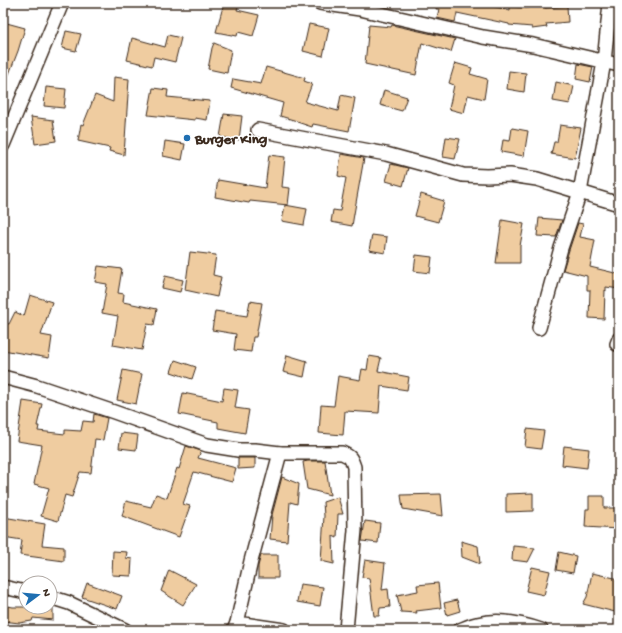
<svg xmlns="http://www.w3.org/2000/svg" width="622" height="633" font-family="'Gochi Hand',sans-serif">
  <rect width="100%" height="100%" fill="#fff"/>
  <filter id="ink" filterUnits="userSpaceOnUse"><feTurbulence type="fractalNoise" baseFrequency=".025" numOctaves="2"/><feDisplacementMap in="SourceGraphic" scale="8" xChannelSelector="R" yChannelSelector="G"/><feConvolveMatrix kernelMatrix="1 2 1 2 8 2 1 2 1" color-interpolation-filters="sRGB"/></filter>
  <g filter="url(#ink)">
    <g fill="#efcca0" stroke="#3b2a1e">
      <polygon points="224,3 239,3 237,10 259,15 253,36 238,32 237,36 216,32"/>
      <polygon points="437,3 477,3 510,10 510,6 526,8 545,6 545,8 567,6 568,22 546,24 547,27 532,29 532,27 509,25 509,24 457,13 455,22 437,18 439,9 436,9"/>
      <polygon points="3,22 25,28 18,51 4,87"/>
      <polygon points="309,24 329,28 323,56 303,51"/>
      <polygon points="369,25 391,27 392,25 455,39 451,52 422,43 416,75 365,64"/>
      <polygon points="66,31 81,34 76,51 62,48"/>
      <polygon points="168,35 181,38 175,62 154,57 152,66 127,60 132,38 165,47"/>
      <polygon points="214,43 231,50 227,73 208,69 212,48"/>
      <polygon points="455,63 472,68 470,74 487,79 484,99 468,95 464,113 449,109 454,85 449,83"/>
      <polygon points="578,64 593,67 590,82 576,79"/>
      <polygon points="266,67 305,78 304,81 312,84 305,102 338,111 341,95 355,98 349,131 313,124 312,127 297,122 297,121 280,116 283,103 231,88 233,79 261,84"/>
      <polygon points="509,71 526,73 524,92 507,89"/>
      <polygon points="114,77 129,79 124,155 109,151 110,148 78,141 81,124 83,125 95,95 113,102"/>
      <polygon points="556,82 574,86 570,104 553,101"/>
      <polygon points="46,87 66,89 64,108 44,106"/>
      <polygon points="153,88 168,90 167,97 210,101 207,120 195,118 195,120 148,115"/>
      <polygon points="384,90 407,97 402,111 380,105"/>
      <polygon points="224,114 242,116 239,140 220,137"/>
      <polygon points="31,117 53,120 56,141 35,144"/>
      <polygon points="560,125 581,128 575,158 551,154 554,142 557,142"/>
      <polygon points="512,128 528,131 524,156 501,152 503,140 510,141"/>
      <polygon points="446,137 460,139 455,159 443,157"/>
      <polygon points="165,141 185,144 182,160 163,156"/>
      <polygon points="341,154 364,158 354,214 352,226 331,222 333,210 340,211 346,178 338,176"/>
      <polygon points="269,155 285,157 282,187 290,188 288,205 250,201 249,203 215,197 218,180 265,188"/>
      <polygon points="391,164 408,168 403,186 386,181"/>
      <polygon points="421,194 444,201 438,222 415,216"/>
      <polygon points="285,205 307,209 304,225 282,221"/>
      <polygon points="539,218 562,220 556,237 537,236"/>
      <polygon points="502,220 524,224 520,246 520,263 496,263"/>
      <polygon points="578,223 583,224 580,237 595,240 590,267 619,274 619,289 606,287 606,291 605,290 604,319 589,318 590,290 587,290 587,276 563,270 569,250"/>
      <polygon points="372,235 387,237 385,253 369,250"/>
      <polygon points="190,252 216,255 213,275 221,277 217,297 185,290"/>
      <polygon points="416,255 432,257 430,273 414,271"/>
      <polygon points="98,266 122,269 118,293 124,294 123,302 157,309 154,325 147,324 142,350 113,345 118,316 102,313 107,284 95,282"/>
      <polygon points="165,276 183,280 180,292 162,288"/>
      <polygon points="30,295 52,302 41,335 52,337 49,358 3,350 3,323 9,324 15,312 24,316"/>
      <polygon points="250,301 262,303 256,337 253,337 251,352 234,350 236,334 212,330 215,311 247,316"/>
      <polygon points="287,355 307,361 304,377 283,372"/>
      <polygon points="369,356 381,358 378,371 409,377 407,390 381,386 379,413 345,411 343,435 319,433 321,405 334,406 338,376 360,380 362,369 367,370"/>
      <polygon points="175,360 196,367 192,379 171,372"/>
      <polygon points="123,370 142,374 136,404 117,400"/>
      <polygon points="224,388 238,390 235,408 249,410 245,433 218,428 218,422 179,414 183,393 222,401"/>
      <polygon points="23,401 42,404 37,426 39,426 38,431 65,434 65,430 81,431 83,421 93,422 94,414 107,418 103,440 95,439 91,473 80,472 72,497 65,495 58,521 41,516 49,488 34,484 42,445 17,441"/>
      <polygon points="527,429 544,431 541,449 525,447"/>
      <polygon points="121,433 138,435 136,450 119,448"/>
      <polygon points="186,446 201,451 198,458 236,468 232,482 194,472 183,504 190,506 179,537 122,516 126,501 151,507 156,494 167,498 177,468 179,469"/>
      <polygon points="564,446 589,449 587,468 562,465"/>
      <polygon points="238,458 255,458 255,468 238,469"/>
      <polygon points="308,461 325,461 330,495 307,489 303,462"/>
      <polygon points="282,477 299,484 297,504 290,502 287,541 270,539 272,515"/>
      <polygon points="533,493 533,511 506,512 506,494"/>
      <polygon points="441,494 443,516 403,509 401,495"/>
      <polygon points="589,496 604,496 604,508 618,508 618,529 585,527 586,509 589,509"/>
      <polygon points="338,497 343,514 338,514 337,538 333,536 334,564 321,561 324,516 323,502"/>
      <polygon points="3,517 45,524 42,545 64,547 64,561 20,555 22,540 3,537"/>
      <polygon points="365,521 380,523 378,543 362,541"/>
      <polygon points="461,541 478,546 480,564 462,557"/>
      <polygon points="513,546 535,548 528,562 512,560"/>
      <polygon points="113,551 127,552 126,558 132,559 131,576 112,575"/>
      <polygon points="559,552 576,556 573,573 556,570"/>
      <polygon points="261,555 278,555 278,578 258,578 258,566"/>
      <polygon points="365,560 385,563 382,590 388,589 390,607 380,608 379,616 374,616 369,578 362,577"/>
      <polygon points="532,567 550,571 544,595 526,591"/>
      <polygon points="169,570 196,584 183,605 161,591"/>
      <polygon points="592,573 619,579 619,613 583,604 587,597"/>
      <polygon points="87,583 122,596 117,609 82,597"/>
      <polygon points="438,583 441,608 416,611 417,613 401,612 397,595 418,591 417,585"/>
      <polygon points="300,584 323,587 320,606 297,602"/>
      <polygon points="457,600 460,611 447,615 444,603"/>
      <polygon points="3,605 13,607 53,607 53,620 33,618 32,621 19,623 3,621"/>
    </g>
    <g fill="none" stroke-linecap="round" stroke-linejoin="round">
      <g stroke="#3b2a1e" stroke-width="16">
        <g id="street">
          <polyline points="320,3 360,9 483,37 533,45 619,65"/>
          <polyline points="258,130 386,154 463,175 487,176 510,175 537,179 619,204"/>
          <polyline points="3,145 62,3"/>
          <polyline points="539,328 561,248 580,192 604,62 610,3"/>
          <polyline points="617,344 619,339"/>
          <path d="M3 377 37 386 114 412 207 445 238 450H255L280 453H342C351 457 351 458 354 467L355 530 346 630"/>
          <polyline points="3,587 26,592"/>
          <polyline points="50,597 69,603 125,630"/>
          <polyline points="237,623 284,630"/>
          <polyline points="234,630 237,623 251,561 280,453"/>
          <path d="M460 630C465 628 471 625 477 624 499 618 521 623 541 630"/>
        </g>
      </g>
      <use href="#street" stroke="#fff" stroke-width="13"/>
    </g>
  </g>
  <circle fill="#1f6fb2" stroke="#fff" stroke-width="1.5" cx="187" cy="138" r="4"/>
  <g text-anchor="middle" stroke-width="3" stroke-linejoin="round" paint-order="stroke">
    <g font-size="15" font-weight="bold" fill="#3b2a1e" stroke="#fff" text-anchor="start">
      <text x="195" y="143">Burger King</text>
    </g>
  </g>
  <rect width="622" height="633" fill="none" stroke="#fff" stroke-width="16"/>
  <rect x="8" y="8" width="606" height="617" fill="none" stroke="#3b2a1e" stroke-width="1.5" filter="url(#ink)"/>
  <g transform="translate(38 595) rotate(74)"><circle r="19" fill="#ffffff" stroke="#b1aaa5"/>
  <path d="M0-3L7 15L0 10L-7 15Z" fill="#1f6fb2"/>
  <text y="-6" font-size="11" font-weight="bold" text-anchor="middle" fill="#3b2a1e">N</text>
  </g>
</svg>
